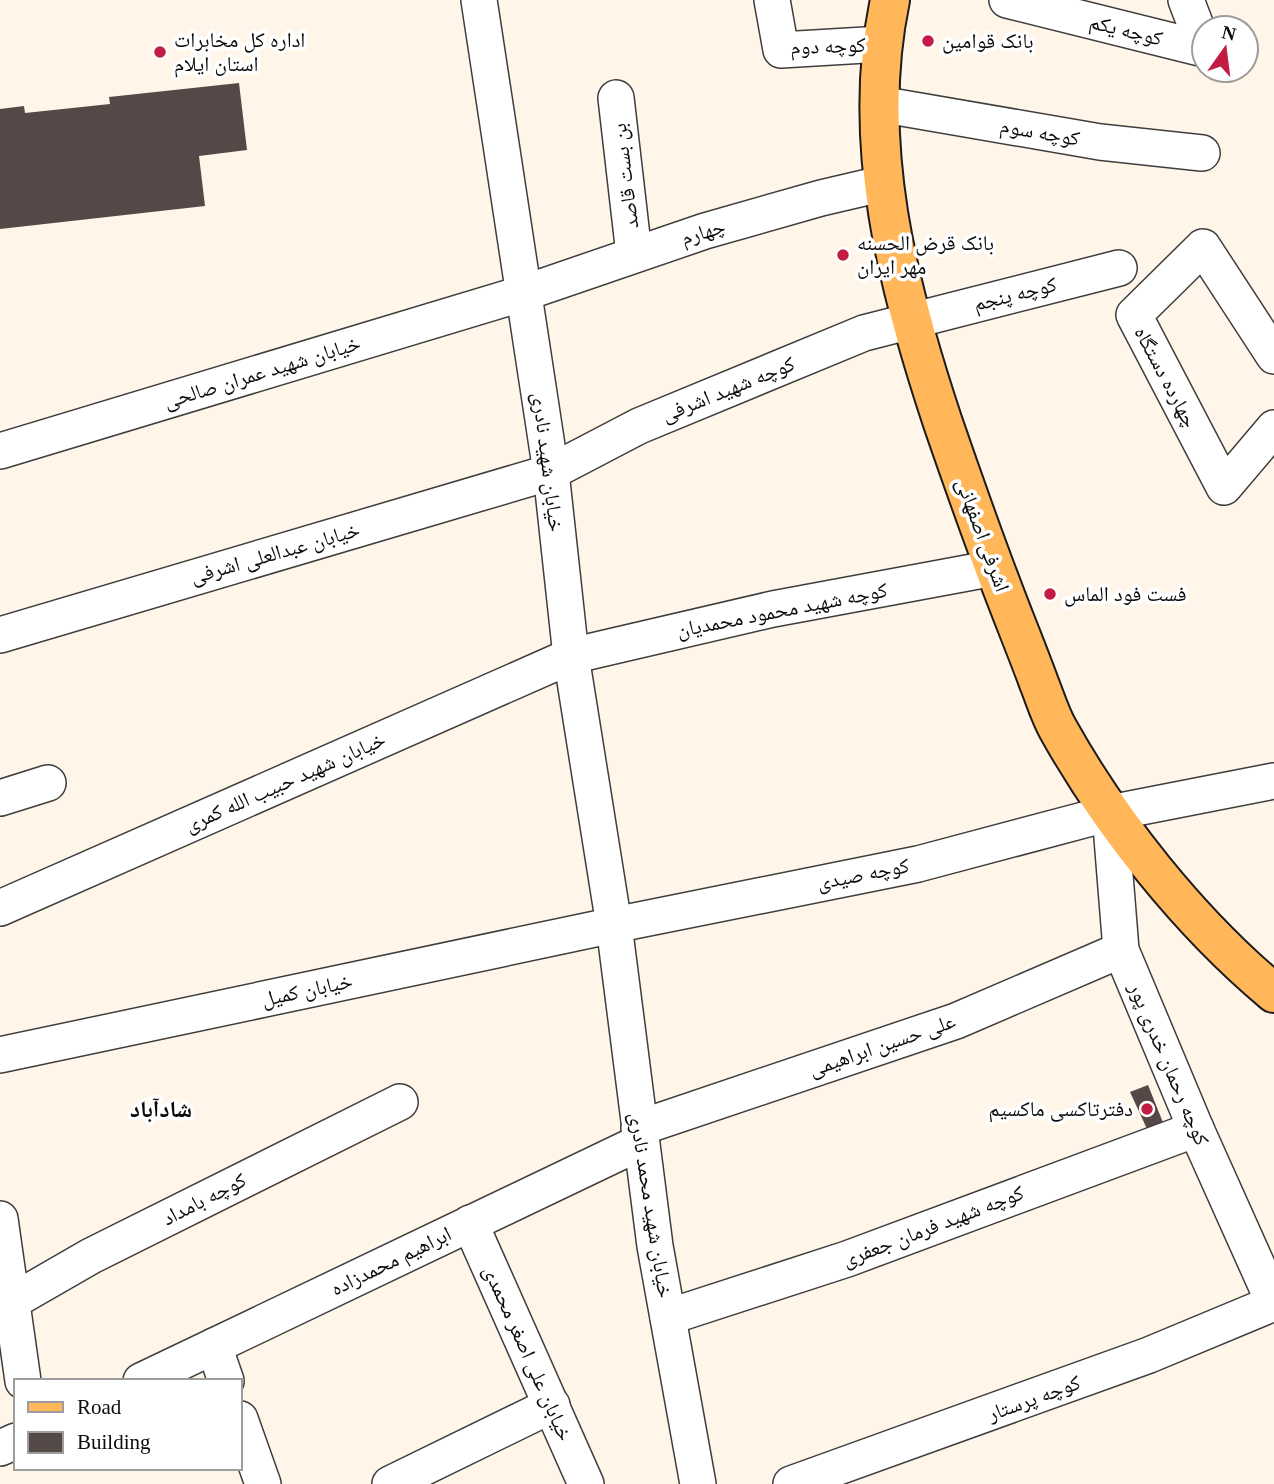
<svg xmlns="http://www.w3.org/2000/svg" width="1274" height="1484" font-family="'Times New Roman','Noto Naskh Arabic',serif">
  <rect width="100%" height="100%" fill="#fff6e9"/>
  <g fill="#544947">
    <polygon points="239,83 247,150 199,156 205,206 0,229 0,109 24,106 25,113 110,104 109,97"/>
    <polygon points="1148,1085 1164,1125 1147,1129 1130,1092"/>
  </g>
  <g fill="none" stroke-linecap="round" stroke-linejoin="round">
    <g stroke="#3e3e3e" stroke-width="38">
      <g id="minor">
        <polyline points="479,0 551,472 571,656 614,925 655,1246 698,1484"/>
        <polyline points="772,0 781,50 882,44"/>
        <polyline points="1007,0 1204,49"/>
        <polyline points="1186,0 1204,47"/>
        <polyline points="616,98 634,254"/>
        <polyline points="879,104 1100,142 1202,153"/>
        <polyline points="1274,356 1203,247 1134,315 1224,487 1274,428"/>
        <polyline points="0,451 524,293 705,231 821,198 885,183"/>
        <polyline points="0,635 551,472 639,426 864,333 1119,268"/>
        <polyline points="0,798 48,783"/>
        <polyline points="0,908 571,656 773,609 994,568"/>
        <polyline points="0,1055 614,925 918,864 1110,813 1274,781"/>
        <polyline points="639,1128 956,1021 1121,950"/>
        <polyline points="0,1219 23,1381"/>
        <polyline points="470,1223 586,1484"/>
        <polyline points="11,1302 91,1256 400,1102"/>
        <polyline points="668,1317 847,1259 1196,1129"/>
        <polyline points="214,1346 226,1381"/>
        <polyline points="141,1381 641,1142"/>
        <polyline points="240,1419 263,1484"/>
        <polyline points="0,1448 16,1441"/>
        <polyline points="390,1484 552,1405"/>
        <polyline points="791,1484 1149,1355 1274,1303 1196,1129 1121,950 1110,813"/>
      </g>
    </g>
    <g stroke="#1c1c1c" stroke-width="42">
      <path id="major" d="M890 0C860 143 898 288 943 423 963 481 983 538 1005 595 1016 624 1028 653 1039 683 1045 698 1050 715 1058 729 1111 824 1190 923 1274 993"/>
    </g>
    <use href="#minor" stroke="#fff" stroke-width="35"/>
    <use href="#major" stroke="#ffb759" stroke-width="38"/>
  </g>
  <g fill="#c21c44" stroke="#fff" stroke-width="2.5">
    <circle cx="928" cy="41" r="7"/>
    <circle cx="160" cy="52" r="7"/>
    <circle cx="843" cy="255" r="7"/>
    <circle cx="1050" cy="594" r="7"/>
    <circle cx="1147" cy="1109" r="7"/>
  </g>
  <g text-anchor="middle" stroke-width="7" stroke-linejoin="round" paint-order="stroke">
    <g font-size="21" fill="#0b0b0b" stroke="#fff">
      <text transform="translate(1126 30) rotate(14)" y="7">کوچه یکم</text>
      <text transform="translate(828 46) rotate(-2)" y="7">کوچه دوم</text>
      <text transform="translate(1040 132) rotate(10)" y="7">کوچه سوم</text>
      <text transform="translate(625 176) rotate(-97)" y="7">بن بست قاصد</text>
      <text transform="translate(703 232) rotate(-17)" y="7">چهارم</text>
      <text transform="translate(1015 294) rotate(-14)" y="7">کوچه پنجم</text>
      <text transform="translate(262 372) rotate(-17)" y="7">خیابان شهید عمران صالحی</text>
      <text transform="translate(1166 377) rotate(62)" y="7">چهارده دستگاه</text>
      <text transform="translate(728 389) rotate(-22)" y="7">کوچه شهید اشرفی</text>
      <text transform="translate(548 462) rotate(83)" y="7">خیابان شهید نادری</text>
      <text transform="translate(983 535) rotate(70)" y="7">اشرفی اصفهانی</text>
      <text transform="translate(275 553) rotate(-16)" y="7">خیابان عبدالعلی اشرفی</text>
      <text transform="translate(782 610) rotate(-11)" y="7">کوچه شهید محمود محمدیان</text>
      <text transform="translate(285 782) rotate(-24)" y="7">خیابان شهید حبیب الله کمری</text>
      <text transform="translate(863 874) rotate(-11)" y="7">کوچه صیدی</text>
      <text transform="translate(307 990) rotate(-12)" y="7">خیابان کمیل</text>
      <text transform="translate(882 1045) rotate(-19)" y="7">علی حسین ابراهیمی</text>
      <text transform="translate(1169 1064) rotate(67)" y="7">کوچه رحمان خدری پور</text>
      <text transform="translate(204 1199) rotate(-27)" y="7">کوچه بامداد</text>
      <text transform="translate(651 1205) rotate(81)" y="7">خیابان شهید محمد نادری</text>
      <text transform="translate(933 1226) rotate(-21)" y="7">کوچه شهید فرمان جعفری</text>
      <text transform="translate(391 1261) rotate(-26)" y="7">ابراهیم محمدزاده</text>
      <text transform="translate(528 1353) rotate(66)" y="7">خیابان علی اصغر محمدی</text>
      <text transform="translate(1034 1398) rotate(-20)" y="7">کوچه پرستار</text>
    </g>
    <g font-size="21" fill="#0b0b0b" stroke="#fff" text-anchor="start">
      <text x="174" y="47">اداره کل مخابرات<tspan x="174" dy="24">استان ایلام</tspan></text>
      <text x="942" y="48">بانک قوامین</text>
      <text x="857" y="250">بانک قرض الحسنه<tspan x="857" dy="24">مهر ایران</tspan></text>
      <text x="1064" y="601">فست فود الماس</text>
      <text x="1133" y="1116" text-anchor="end">دفترتاکسی ماکسیم</text>
    </g>
    <g font-size="23" font-weight="bold" fill="#0b0b0b" stroke="#fff">
      <text x="161" y="1117">شادآباد</text>
    </g>
  </g>
  <rect x="14" y="1379" width="228" height="91" fill="#ffffff" stroke="#9d9d9d" stroke-width="2"/>
  <rect x="28" y="1402" width="35" height="10" fill="#ffb759" stroke="#9d9d9d" stroke-width="2"/>
  <text x="77" y="1414" font-size="21" fill="#0b0b0b">Road</text>
  <rect x="28" y="1432" width="35" height="21" fill="#544947" stroke="#9d9d9d" stroke-width="2"/>
  <text x="77" y="1449" font-size="21" fill="#0b0b0b">Building</text>
  <g transform="translate(1225 49) rotate(14)"><circle r="33" fill="#ffffff" stroke="#9d9d9d" stroke-width="2"/>
  <path d="M0-5L12 26L0 18L-12 26Z" fill="#c21c44"/>
  <text y="-10" font-size="19" font-weight="bold" text-anchor="middle" fill="#0b0b0b">N</text>
  </g>
</svg>
